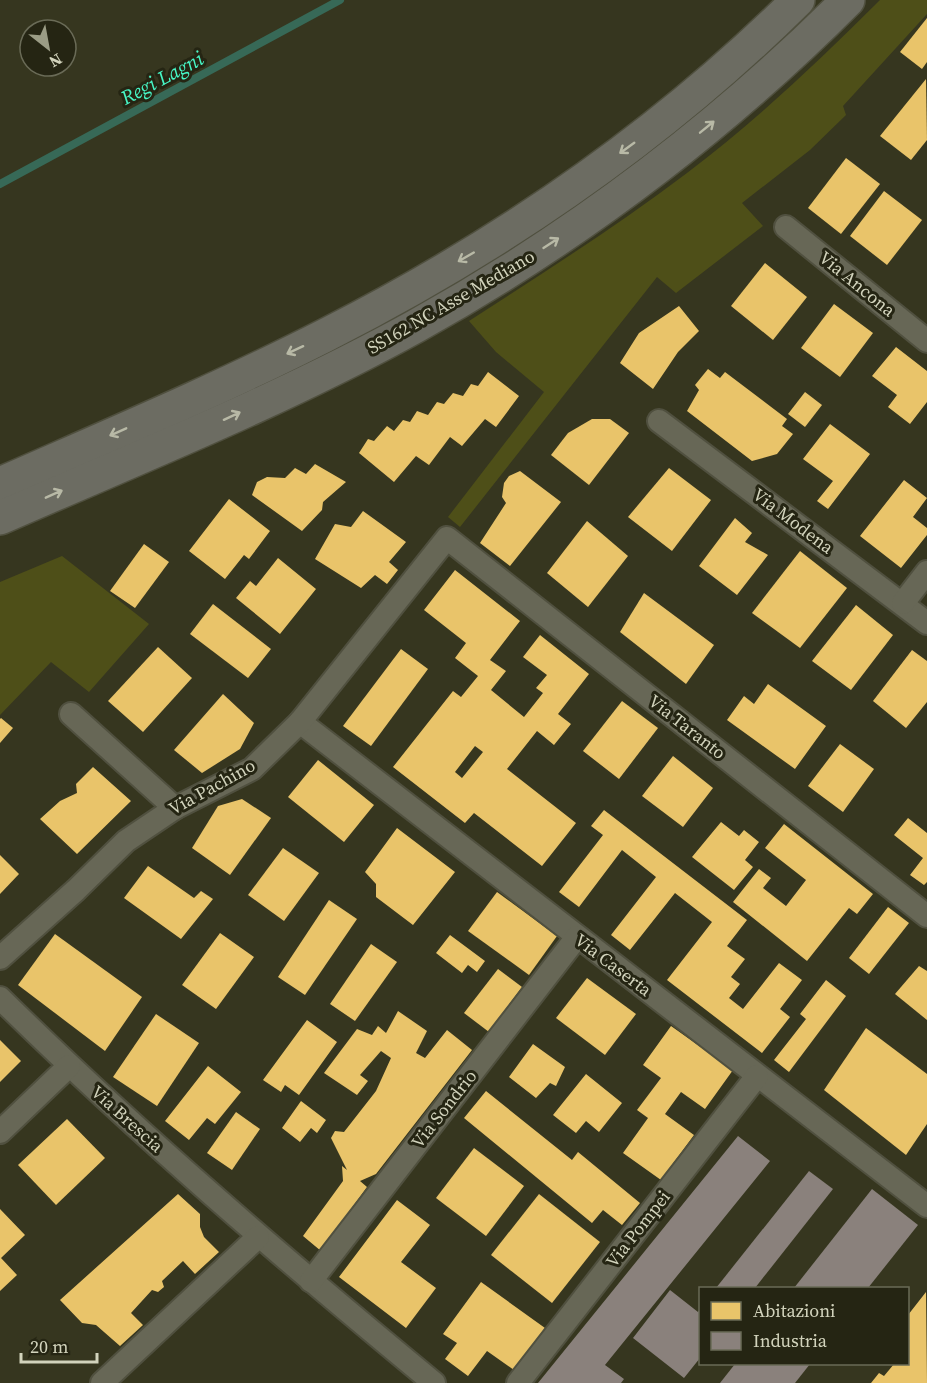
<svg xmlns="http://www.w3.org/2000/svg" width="927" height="1383" font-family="'Source Serif 4',serif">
  <rect width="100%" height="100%" fill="#36361f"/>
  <g fill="#4e4f18">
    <path d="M880 0H927V14L843 106 846 115 810 150 742 203 763 226 676 293 657 277 460 527 448 517 544 392 496 352 469 321C543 273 617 226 687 173 756 121 819 61 880 0Z"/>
    <polygon points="62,556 149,624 89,692 51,662 0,715 0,582"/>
  </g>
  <g fill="#e9c46a" fill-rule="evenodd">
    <polygon points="927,18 927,62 922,69 900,52"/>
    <polygon points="926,79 927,140 911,160 880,136"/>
    <polygon points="846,158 880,184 841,234 808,208"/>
    <polygon points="884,191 922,220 887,265 850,236"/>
    <polygon points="765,263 807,297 773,340 731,306"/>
    <polygon points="834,304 873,333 840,377 801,348"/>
    <polygon points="679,306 699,331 678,352 653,389 620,363 639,333"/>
    <polygon points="896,347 927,371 927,402 910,424 888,407 897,395 872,376"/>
    <polygon points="708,369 720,378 725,372 787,419 782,426 793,434 777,454 752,461 687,411 699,390 695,385"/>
    <polygon points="488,372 519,396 496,427 485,419 462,446 450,437 429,465 416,456 394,482 359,453 368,439 374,441 387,426 394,431 403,420 410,422 417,411 428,415 437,402 444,404 453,393 463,396 471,384 478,386"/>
    <polygon points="805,392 822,405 805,427 788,414"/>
    <polygon points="592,419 610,419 629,433 589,485 551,455 568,433"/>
    <polygon points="830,424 870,454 828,509 817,501 833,481 803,459"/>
    <polygon points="315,464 346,482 323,502 322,510 302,531 252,495 257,482 267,477 285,478 295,468 306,474"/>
    <polygon points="669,468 711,500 672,551 628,517"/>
    <polygon points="520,471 561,502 510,566 480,543 506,503 502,497 504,483 509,476"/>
    <polygon points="904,480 927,498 913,517 927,528 927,535 901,568 860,536"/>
    <polygon points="229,499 270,531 249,559 244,555 225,579 189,551"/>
    <polygon points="363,511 406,542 389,562 398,570 387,584 375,575 361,588 315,559 335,524 351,527"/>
    <polygon points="735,518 752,533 745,542 768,555 737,595 699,566"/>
    <polygon points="587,521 628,556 588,607 547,573"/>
    <polygon points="144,544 169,562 135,608 110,591"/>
    <polygon points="800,551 847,588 800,648 752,613"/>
    <polygon points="278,558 316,589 280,634 236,598 250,581 256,586"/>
    <path d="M455 570 520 621 490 660 506 671 491 690 524 717 543 693 536 688 547 675 523 657 540 635 589 674 558 714 571 724 554 745 537 731 507 769 576 823 542 866 474 813 465 823 393 767 453 691 461 697 478 676 455 658 466 643 424 610ZM475 746 483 752 462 778 455 772Z"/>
    <polygon points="644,593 714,645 686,684 620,632"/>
    <polygon points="213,604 271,649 248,678 190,634"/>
    <polygon points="856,605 893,635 851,690 812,661"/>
    <polygon points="158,647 192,678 143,732 108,701"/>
    <polygon points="401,649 428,669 371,746 343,726"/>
    <polygon points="912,650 927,661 927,702 906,728 873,701"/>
    <polygon points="768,684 826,726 795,769 727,720 744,696 754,704"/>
    <polygon points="223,694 254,723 240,749 202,773 174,750"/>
    <polygon points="622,701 658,728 619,779 583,751"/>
    <polygon points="1,718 13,728 0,743 0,719"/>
    <polygon points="840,744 874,769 843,812 808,786"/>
    <polygon points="673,756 713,788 683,827 642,796"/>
    <polygon points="318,760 374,805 344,842 288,797"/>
    <polygon points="93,767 131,801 77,854 40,819 60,801 77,793 76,784"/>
    <polygon points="242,799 271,818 230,875 192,848 218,806"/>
    <polygon points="604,810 747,920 727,946 745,959 731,977 740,984 729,998 743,1009 779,963 802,980 780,1009 790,1017 762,1053 667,980 712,922 675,893 630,950 611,935 656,877 622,850 579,907 559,892 603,835 591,826"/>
    <polygon points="908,818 927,833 927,882 924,885 910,875 923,858 894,835"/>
    <polygon points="721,822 739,836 744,830 759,842 745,860 753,867 734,890 692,857"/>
    <polygon points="784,824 873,894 857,914 849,908 807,961 733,902 759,869 771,878 763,888 786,906 806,880 765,848"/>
    <polygon points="397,828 455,872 413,925 376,897 376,884 365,872"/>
    <polygon points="283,848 319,873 284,921 248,895"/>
    <polygon points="0,855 19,874 0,894"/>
    <polygon points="148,866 194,898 201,891 213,899 181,939 124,898"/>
    <polygon points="497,892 557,936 529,975 468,931"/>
    <polygon points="329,900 357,919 305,995 278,977"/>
    <polygon points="888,907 909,923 869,974 849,958"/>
    <polygon points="220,933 254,957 216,1009 182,985"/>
    <polygon points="55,934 142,997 105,1051 18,985"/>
    <polygon points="450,935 485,961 477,972 468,965 462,973 436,953"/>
    <polygon points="371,944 397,962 355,1021 330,1004"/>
    <polygon points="919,966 927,971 927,1020 895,994"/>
    <polygon points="498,969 522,987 489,1032 464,1013"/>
    <polygon points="587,978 636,1014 605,1055 556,1018"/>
    <polygon points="826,980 846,996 789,1072 774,1060 806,1019 800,1014"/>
    <polygon points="398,1011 427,1031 416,1053 425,1058 447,1030 472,1050 376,1174 360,1181 367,1187 321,1251 303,1236 343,1181 342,1166 347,1170 331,1138 335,1131 344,1132 376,1091 391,1058 381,1051 360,1075 368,1081 357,1095 324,1073 357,1029 372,1035 378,1026 386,1033"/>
    <polygon points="156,1014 199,1043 157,1106 113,1077"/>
    <polygon points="307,1020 337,1042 299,1095 285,1085 281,1092 263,1080"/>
    <polygon points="671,1026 733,1070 705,1109 681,1092 665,1114 694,1135 661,1180 623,1153 648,1118 637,1110 661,1078 643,1065"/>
    <polygon points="866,1028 927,1074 927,1124 906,1155 824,1090"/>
    <polygon points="0,1040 21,1061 0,1082"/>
    <polygon points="533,1044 565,1067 556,1086 550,1083 536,1098 509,1077"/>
    <polygon points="208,1066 241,1092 215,1124 207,1118 189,1140 165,1121"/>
    <polygon points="586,1074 622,1103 599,1132 586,1121 576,1133 553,1115"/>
    <polygon points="486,1091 572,1160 578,1152 640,1203 622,1225 603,1210 592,1223 464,1118"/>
    <polygon points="301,1101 326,1120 317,1133 311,1128 300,1142 282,1128"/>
    <polygon points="236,1112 260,1129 232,1170 207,1153"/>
    <polygon points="67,1119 105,1158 56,1205 18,1165"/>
    <polygon points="474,1148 524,1186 486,1236 436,1198"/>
    <polygon points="178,1194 200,1214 200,1227 204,1237 219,1252 195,1274 183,1261 162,1281 164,1287 158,1292 152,1290 131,1313 143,1325 120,1346 96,1325 82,1323 60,1300"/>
    <polygon points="539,1194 600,1242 552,1303 491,1255"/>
    <polygon points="397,1200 430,1225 401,1262 436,1288 406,1328 339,1277"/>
    <polygon points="0,1209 25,1235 1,1258 17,1275 0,1291"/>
    <polygon points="481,1282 545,1328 514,1370 487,1351 468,1376 445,1359 457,1343 443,1334"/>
    <polygon points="926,1292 927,1383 871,1383 879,1373 884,1376 894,1364 908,1364 908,1315"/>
  </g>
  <g fill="#8a817c">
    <polygon points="738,1136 770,1161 605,1365 624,1379 621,1383 538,1383"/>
    <polygon points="809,1171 833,1189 755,1288 716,1288"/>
    <polygon points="872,1189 918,1225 868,1288 794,1288"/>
    <polygon points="670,1290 698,1312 700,1309 700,1358 684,1378 633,1338"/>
    <polygon points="735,1364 810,1364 795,1383 720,1383"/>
  </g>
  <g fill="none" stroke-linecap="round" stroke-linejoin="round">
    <polyline stroke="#376957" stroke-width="8" points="0,184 340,0"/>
    <g stroke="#50503f" stroke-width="26">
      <g id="minor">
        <polyline points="786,227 927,341"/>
        <polyline points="659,421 927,623"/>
        <polyline points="903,603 927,572"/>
        <polyline points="71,714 175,808"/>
        <polyline points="300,722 927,1206"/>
        <polyline points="0,958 76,890 126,841 175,808 252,769 300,722 447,538 927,916"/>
        <path d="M0 998C138 1134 285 1260 434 1383"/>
        <polyline points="0,1132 69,1066"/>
        <polyline points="311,1281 577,937"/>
        <polyline points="102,1383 258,1237"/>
        <polyline points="518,1383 757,1076"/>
      </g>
    </g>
    <g stroke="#50503f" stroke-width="36">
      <g id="trunk">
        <path d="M0 484C109 436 220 389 326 335 499 247 661 136 798 0"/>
        <path d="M0 518C139 457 282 400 416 326 574 238 720 128 848 0"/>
      </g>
    </g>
    <use href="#minor" stroke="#676756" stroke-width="22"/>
    <use href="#trunk" stroke="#6c6c62" stroke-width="33"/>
  </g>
  <defs><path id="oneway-shaft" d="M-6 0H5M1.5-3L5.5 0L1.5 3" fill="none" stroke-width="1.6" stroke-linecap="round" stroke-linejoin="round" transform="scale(1.5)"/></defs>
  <g stroke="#b8b9a6">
    <use href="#oneway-shaft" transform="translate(707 127) rotate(-39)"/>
    <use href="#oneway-shaft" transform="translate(627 148) rotate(144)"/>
    <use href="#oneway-shaft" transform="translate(551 243) rotate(-33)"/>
    <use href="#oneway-shaft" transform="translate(466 257) rotate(150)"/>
    <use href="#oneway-shaft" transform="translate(295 350) rotate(155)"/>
    <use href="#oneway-shaft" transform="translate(232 416) rotate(-25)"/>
    <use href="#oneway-shaft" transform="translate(118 432) rotate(156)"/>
    <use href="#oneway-shaft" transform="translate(54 494) rotate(-24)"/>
  </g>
  <g text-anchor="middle" stroke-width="6" stroke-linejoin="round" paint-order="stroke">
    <g font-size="18" fill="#d2d3bc" stroke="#252513">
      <text transform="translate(857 284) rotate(39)" y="6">Via Ancona</text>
      <text transform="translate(451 302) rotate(-30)" y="6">SS162 NC Asse Mediano</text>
      <text transform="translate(793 521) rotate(37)" y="6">Via Modena</text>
      <text transform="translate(687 727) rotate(38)" y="6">Via Taranto</text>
      <text transform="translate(212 787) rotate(-29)" y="6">Via Pachino</text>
      <text transform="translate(613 965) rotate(37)" y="6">Via Caserta</text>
      <text transform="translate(444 1109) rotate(-52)" y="6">Via Sondrio</text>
      <text transform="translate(127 1119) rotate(42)" y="6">Via Brescia</text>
      <text transform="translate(638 1229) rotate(-52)" y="6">Via Pompei</text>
    </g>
    <g font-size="20" font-style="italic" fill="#47f6c6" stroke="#252513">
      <text transform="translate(162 78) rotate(-28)" y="7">Regi Lagni</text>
    </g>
  </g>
  <rect x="699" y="1287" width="210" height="78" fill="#252513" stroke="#6a6b57" stroke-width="1.5"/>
  <rect x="711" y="1302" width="30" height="18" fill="#e9c46a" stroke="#6a6b57" stroke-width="1.5"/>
  <text x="753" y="1317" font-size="18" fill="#d2d3bc">Abitazioni</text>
  <rect x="711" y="1332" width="30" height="18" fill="#8a817c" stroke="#6a6b57" stroke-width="1.5"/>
  <text x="753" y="1347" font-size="18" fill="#d2d3bc">Industria</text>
  <g transform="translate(48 48) rotate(149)"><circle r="28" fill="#252513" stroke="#6a6b57" stroke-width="1.5"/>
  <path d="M0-4.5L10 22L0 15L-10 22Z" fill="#9b9c85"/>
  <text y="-9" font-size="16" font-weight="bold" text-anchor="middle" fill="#d2d3bc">N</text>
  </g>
  <path d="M21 1353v9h76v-9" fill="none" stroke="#d2d3bc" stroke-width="3"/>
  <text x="30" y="1353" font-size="18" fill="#d2d3bc" stroke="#252513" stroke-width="4.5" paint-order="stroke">20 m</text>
</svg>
